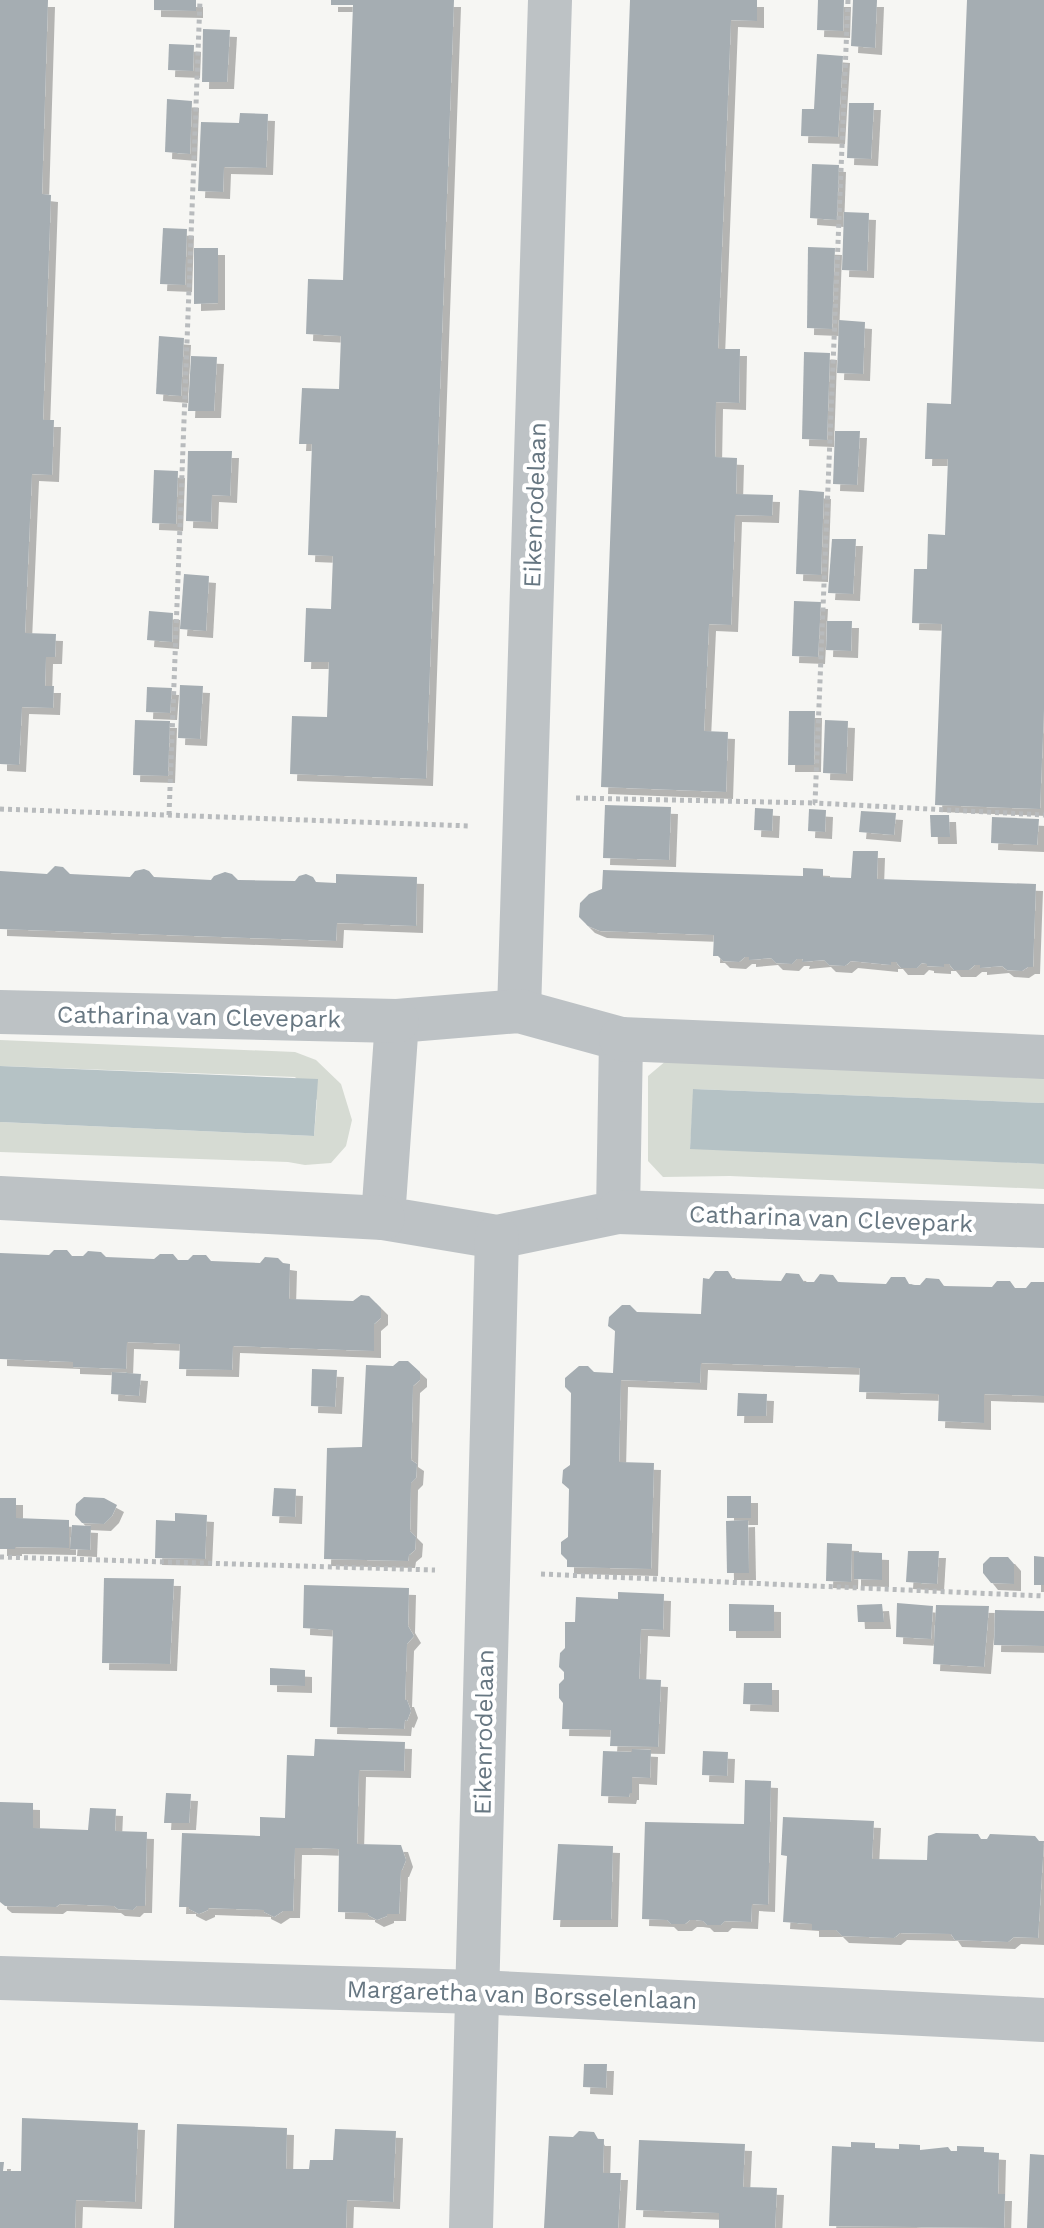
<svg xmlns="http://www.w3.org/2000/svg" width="1044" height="2228" font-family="'Work Sans',sans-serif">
  <defs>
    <filter id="shadow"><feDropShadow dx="7" dy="7" stdDeviation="0" flood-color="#0004"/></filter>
  </defs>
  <rect width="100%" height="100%" fill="#f6f6f3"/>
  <g fill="#d6dbd3">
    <polygon points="0,1040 295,1052 316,1060 341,1084 352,1120 346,1146 331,1163 305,1165 288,1162 0,1152 0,1122 314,1136 317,1100 295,1077 0,1066"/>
    <polygon points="667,1060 1044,1074 1044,1103 694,1089 690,1148 1044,1164 1044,1189 730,1176 663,1177 648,1161 648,1076"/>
  </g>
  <g fill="#b5c2c5">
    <polygon points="0,1066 318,1079 314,1136 0,1122"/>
    <polygon points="693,1089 1044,1103 1044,1164 690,1149"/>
  </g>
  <g fill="#a5adb2" filter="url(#shadow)">
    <polygon points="0,0 48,0 42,194 51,195 43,420 54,420 52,475 32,474 25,633 56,634 55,657 46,657 45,686 54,686 53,708 22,707 19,765 0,764"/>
    <polygon points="154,0 196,0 196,11 154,10"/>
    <polygon points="331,0 454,0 426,779 290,774 292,716 327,717 329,662 304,662 306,608 331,609 333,556 308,555 312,444 299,444 302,388 339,389 341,336 306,334 308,279 343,280 353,5 331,5"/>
    <polygon points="630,0 757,0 757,21 731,20 718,349 740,349 739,403 716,402 715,457 737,458 736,494 773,495 772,516 735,515 731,625 709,624 704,731 728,732 726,792 601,787"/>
    <polygon points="818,0 844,0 843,31 817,30"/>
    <polygon points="853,0 877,0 875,48 851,46"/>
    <polygon points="967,0 1044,0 1044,709 1040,809 935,805 942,624 912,623 914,569 927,569 928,534 945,535 948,459 925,459 927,403 951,404"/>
    <polygon points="203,29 230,30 227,82 202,82"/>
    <polygon points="169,44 194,45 193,71 168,70"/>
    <polygon points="817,54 843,56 838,137 801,136 802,109 814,109"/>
    <polygon points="167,99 192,101 190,154 165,152"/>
    <polygon points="849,103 874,103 871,159 847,158"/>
    <polygon points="240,113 268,114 266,168 224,167 223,192 198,191 201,122 239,123"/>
    <polygon points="812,164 839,165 837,220 810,218"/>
    <polygon points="844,212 869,213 867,271 842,270"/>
    <polygon points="163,228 187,229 185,285 160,284"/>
    <polygon points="808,247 835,248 832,329 807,328"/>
    <polygon points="194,248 218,248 218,303 194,304"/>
    <polygon points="839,320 865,322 863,374 837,373"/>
    <polygon points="159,336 184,338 181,396 156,394"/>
    <polygon points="804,352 830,353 827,440 802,439"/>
    <polygon points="191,356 217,357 214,411 188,411"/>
    <polygon points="835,431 860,431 857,485 833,484"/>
    <polygon points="188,451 232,451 230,496 212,495 211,522 186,521"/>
    <polygon points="154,470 178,471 176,524 152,523"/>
    <polygon points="799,490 824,492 821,575 796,574"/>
    <polygon points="832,539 856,539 853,594 828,593"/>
    <polygon points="184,574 209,576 206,631 180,629"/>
    <polygon points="794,601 821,602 818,657 792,656"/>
    <polygon points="149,611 173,613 172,642 147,640"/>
    <polygon points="827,621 852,621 851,651 826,650"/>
    <polygon points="180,685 203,686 200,739 178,738"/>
    <polygon points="147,687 172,688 170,713 146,712"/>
    <polygon points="789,711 815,711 814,765 788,765"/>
    <polygon points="135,720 170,721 168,776 133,775"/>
    <polygon points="825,720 848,721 846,774 823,773"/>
    <polygon points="605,805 671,807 669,860 603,858"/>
    <polygon points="755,808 773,809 772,831 754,830"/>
    <polygon points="809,809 826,810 825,832 808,831"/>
    <polygon points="861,811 896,813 894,835 859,832"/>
    <polygon points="930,815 949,815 950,837 931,837"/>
    <polygon points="992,817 1039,819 1037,845 991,843"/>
    <polygon points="853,851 878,851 877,879 1036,884 1033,967 1028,967 1022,971 1007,970 1002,966 980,968 980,965 975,965 969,970 954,970 949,964 944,964 944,967 927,966 927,964 922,963 917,968 901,968 896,962 891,962 891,965 851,961 845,966 829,965 824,960 802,962 803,959 797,959 792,964 776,963 771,958 749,960 749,957 745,957 739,962 723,961 718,956 713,956 714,935 600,931 588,926 579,917 580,903 589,894 602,889 603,870 803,876 803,868 823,869 823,877 851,878"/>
    <polygon points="55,866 63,867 70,874 130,877 135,871 144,869 149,871 154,877 211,880 214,876 225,872 232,874 238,880 295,881 299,876 306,874 313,877 316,882 336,883 336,874 417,877 416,926 337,923 336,941 0,929 0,871 47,874"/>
    <polygon points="54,1250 67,1250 72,1256 83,1256 88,1251 101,1252 106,1257 154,1259 160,1254 173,1254 178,1260 188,1260 193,1255 206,1255 211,1261 260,1263 265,1257 278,1258 283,1263 290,1264 289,1299 353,1301 361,1295 369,1296 381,1308 381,1318 374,1324 374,1351 233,1346 232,1370 179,1369 180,1344 127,1342 126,1369 73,1367 73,1362 0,1359 0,1253 49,1255"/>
    <polygon points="715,1271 728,1271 733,1279 781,1281 786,1273 799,1274 804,1282 814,1282 820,1274 833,1275 838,1282 886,1284 891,1277 905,1277 909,1284 915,1285 920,1285 926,1278 939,1279 944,1286 992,1287 997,1281 1010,1281 1015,1288 1026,1288 1031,1282 1044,1282 1044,1396 984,1394 984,1423 938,1421 939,1394 859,1392 860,1368 701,1363 700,1383 621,1380 619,1462 654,1463 651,1569 567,1567 567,1560 561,1554 561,1542 568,1537 569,1489 562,1483 563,1470 570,1465 571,1393 565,1387 565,1378 579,1366 588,1366 594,1372 613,1373 615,1331 608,1326 609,1317 622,1305 630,1305 637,1312 701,1314 703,1278 709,1279"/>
    <polygon points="399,1361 408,1361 420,1372 420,1380 413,1386 411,1460 417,1464 416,1478 411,1483 410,1531 416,1537 415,1550 409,1555 408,1561 324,1559 327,1448 362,1447 366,1365 393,1366"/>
    <polygon points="312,1369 337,1370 335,1407 311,1406"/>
    <polygon points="112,1372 141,1374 139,1396 111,1394"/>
    <polygon points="738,1393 767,1394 766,1416 737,1416"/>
    <polygon points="274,1488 296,1489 295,1517 272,1516"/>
    <rect x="727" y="1496" width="24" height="22"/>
    <polygon points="84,1497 104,1498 117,1505 112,1516 104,1524 82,1523 75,1515 76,1504"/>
    <polygon points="0,1498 16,1498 16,1518 69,1520 69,1548 15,1547 15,1549 0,1549"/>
    <polygon points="175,1513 207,1515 205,1559 155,1558 156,1520 175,1521"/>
    <polygon points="748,1520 749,1573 727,1573 726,1521"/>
    <polygon points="72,1525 91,1526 90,1550 70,1549"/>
    <polygon points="827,1543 852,1544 851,1582 826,1581"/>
    <polygon points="908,1551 939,1551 937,1584 906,1582"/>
    <polygon points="854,1552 882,1553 882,1580 854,1579"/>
    <polygon points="1034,1556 1044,1557 1044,1585 1034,1585"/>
    <polygon points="990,1557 1008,1557 1014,1564 1014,1584 991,1583 983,1573 983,1564"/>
    <polygon points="104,1578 174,1579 170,1664 102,1663"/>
    <polygon points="304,1585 409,1588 408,1626 414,1636 407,1644 405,1700 407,1700 411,1711 407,1721 405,1720 404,1729 330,1727 333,1630 303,1628"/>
    <polygon points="618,1592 664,1594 663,1630 641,1629 639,1679 661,1680 658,1747 610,1746 611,1730 562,1729 563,1703 559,1698 559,1684 564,1679 564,1672 559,1667 560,1653 565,1648 565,1622 575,1622 576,1597 618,1599"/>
    <polygon points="897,1603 933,1606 931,1639 896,1637"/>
    <polygon points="729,1604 774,1605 774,1631 729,1631"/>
    <polygon points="882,1604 884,1622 858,1622 857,1605"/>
    <polygon points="936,1605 989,1606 984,1667 933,1664"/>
    <polygon points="995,1610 1044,1611 1044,1646 994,1645"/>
    <polygon points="270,1668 305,1670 305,1686 270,1685"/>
    <polygon points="744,1683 772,1683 772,1705 743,1704"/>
    <polygon points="315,1739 405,1742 404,1771 359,1770 357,1844 401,1845 406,1860 402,1870 401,1870 399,1914 387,1914 387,1916 377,1920 368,1915 368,1913 338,1912 339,1849 312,1848 295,1848 293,1911 283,1911 274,1917 264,1912 264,1910 208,1908 208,1910 199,1914 189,1909 189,1907 179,1907 182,1833 260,1836 260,1817 285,1818 287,1755 314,1756"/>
    <polygon points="632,1749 651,1750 650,1778 632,1777 632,1793 630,1793 629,1797 601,1796 603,1751 632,1752"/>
    <polygon points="703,1751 728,1752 727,1776 702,1775"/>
    <polygon points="745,1780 771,1781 768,1905 752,1904 751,1922 725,1921 721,1925 707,1925 703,1921 696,1920 690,1920 685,1924 671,1924 667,1920 642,1919 645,1822 744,1824"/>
    <polygon points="166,1793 191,1794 189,1823 164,1823"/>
    <polygon points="0,1802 33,1803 33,1828 88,1830 90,1808 116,1809 115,1831 147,1832 145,1906 137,1906 133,1910 118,1909 114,1906 60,1904 56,1907 5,1906 0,1902"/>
    <polygon points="783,1817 874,1821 872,1859 927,1860 928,1836 936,1833 978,1834 981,1839 987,1839 990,1834 1035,1836 1039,1841 1044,1841 1038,1938 1014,1937 1008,1942 955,1940 951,1934 900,1933 894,1938 842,1936 836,1930 812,1930 812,1924 783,1922 787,1856 781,1855"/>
    <polygon points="558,1844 613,1846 611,1920 553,1920"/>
    <polygon points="584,2064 607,2064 606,2088 583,2087"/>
    <polygon points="22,2118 138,2123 135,2202 76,2200 75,2228 0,2228 0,2162 4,2162 3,2171 21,2171"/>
    <polygon points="177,2124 287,2128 286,2169 309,2169 310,2160 333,2160 335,2129 396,2131 393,2202 347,2200 346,2228 174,2228"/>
    <polygon points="579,2131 594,2132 598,2139 604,2139 603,2173 621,2173 618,2228 544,2228 549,2136 573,2137"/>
    <polygon points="639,2140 745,2144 743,2187 777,2188 775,2228 719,2228 719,2213 636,2210"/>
    <polygon points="851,2142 875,2143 875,2148 899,2149 899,2144 920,2145 920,2150 948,2147 951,2151 957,2151 957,2146 984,2147 984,2152 999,2153 998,2194 1005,2194 1004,2228 829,2226 832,2146 851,2147"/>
    <polygon points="1030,2154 1044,2155 1044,2228 1027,2228"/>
  </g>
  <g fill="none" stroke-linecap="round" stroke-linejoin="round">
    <g stroke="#b8bbbd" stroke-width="5" stroke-dasharray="4 4" stroke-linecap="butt">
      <polyline points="848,0 815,803 1044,815"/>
      <polyline points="576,798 815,803"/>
      <polyline points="0,809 471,826"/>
      <polyline points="169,815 200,0"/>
      <polyline points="0,1557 435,1570"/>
      <polyline points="541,1574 1044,1596"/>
    </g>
    <g stroke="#bdc2c5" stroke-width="44">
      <polyline points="519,1011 550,0"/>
      <polygon points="519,1011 621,1039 618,1212 497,1237 383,1218 397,1021"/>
      <polyline points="0,1012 397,1021"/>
      <polyline points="621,1039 1044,1057"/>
      <polyline points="0,1198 383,1218"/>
      <polyline points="618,1212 1044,1226"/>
      <polyline points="0,1978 477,1992 1044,2020"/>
      <polyline points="471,2228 497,1237"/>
    </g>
  </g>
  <g text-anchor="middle" stroke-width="8" stroke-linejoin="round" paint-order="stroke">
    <g font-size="24" fill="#677782" stroke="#fff">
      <text transform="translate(535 505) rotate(-88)" y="8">Eikenrodelaan</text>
      <text transform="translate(199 1017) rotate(1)" y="8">Catharina van Clevepark</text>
      <text transform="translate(831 1219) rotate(2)" y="8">Catharina van Clevepark</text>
      <text transform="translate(484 1732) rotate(-89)" y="8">Eikenrodelaan</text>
      <text transform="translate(522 1995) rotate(2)" y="8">Margaretha van Borsselenlaan</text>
    </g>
  </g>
</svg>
